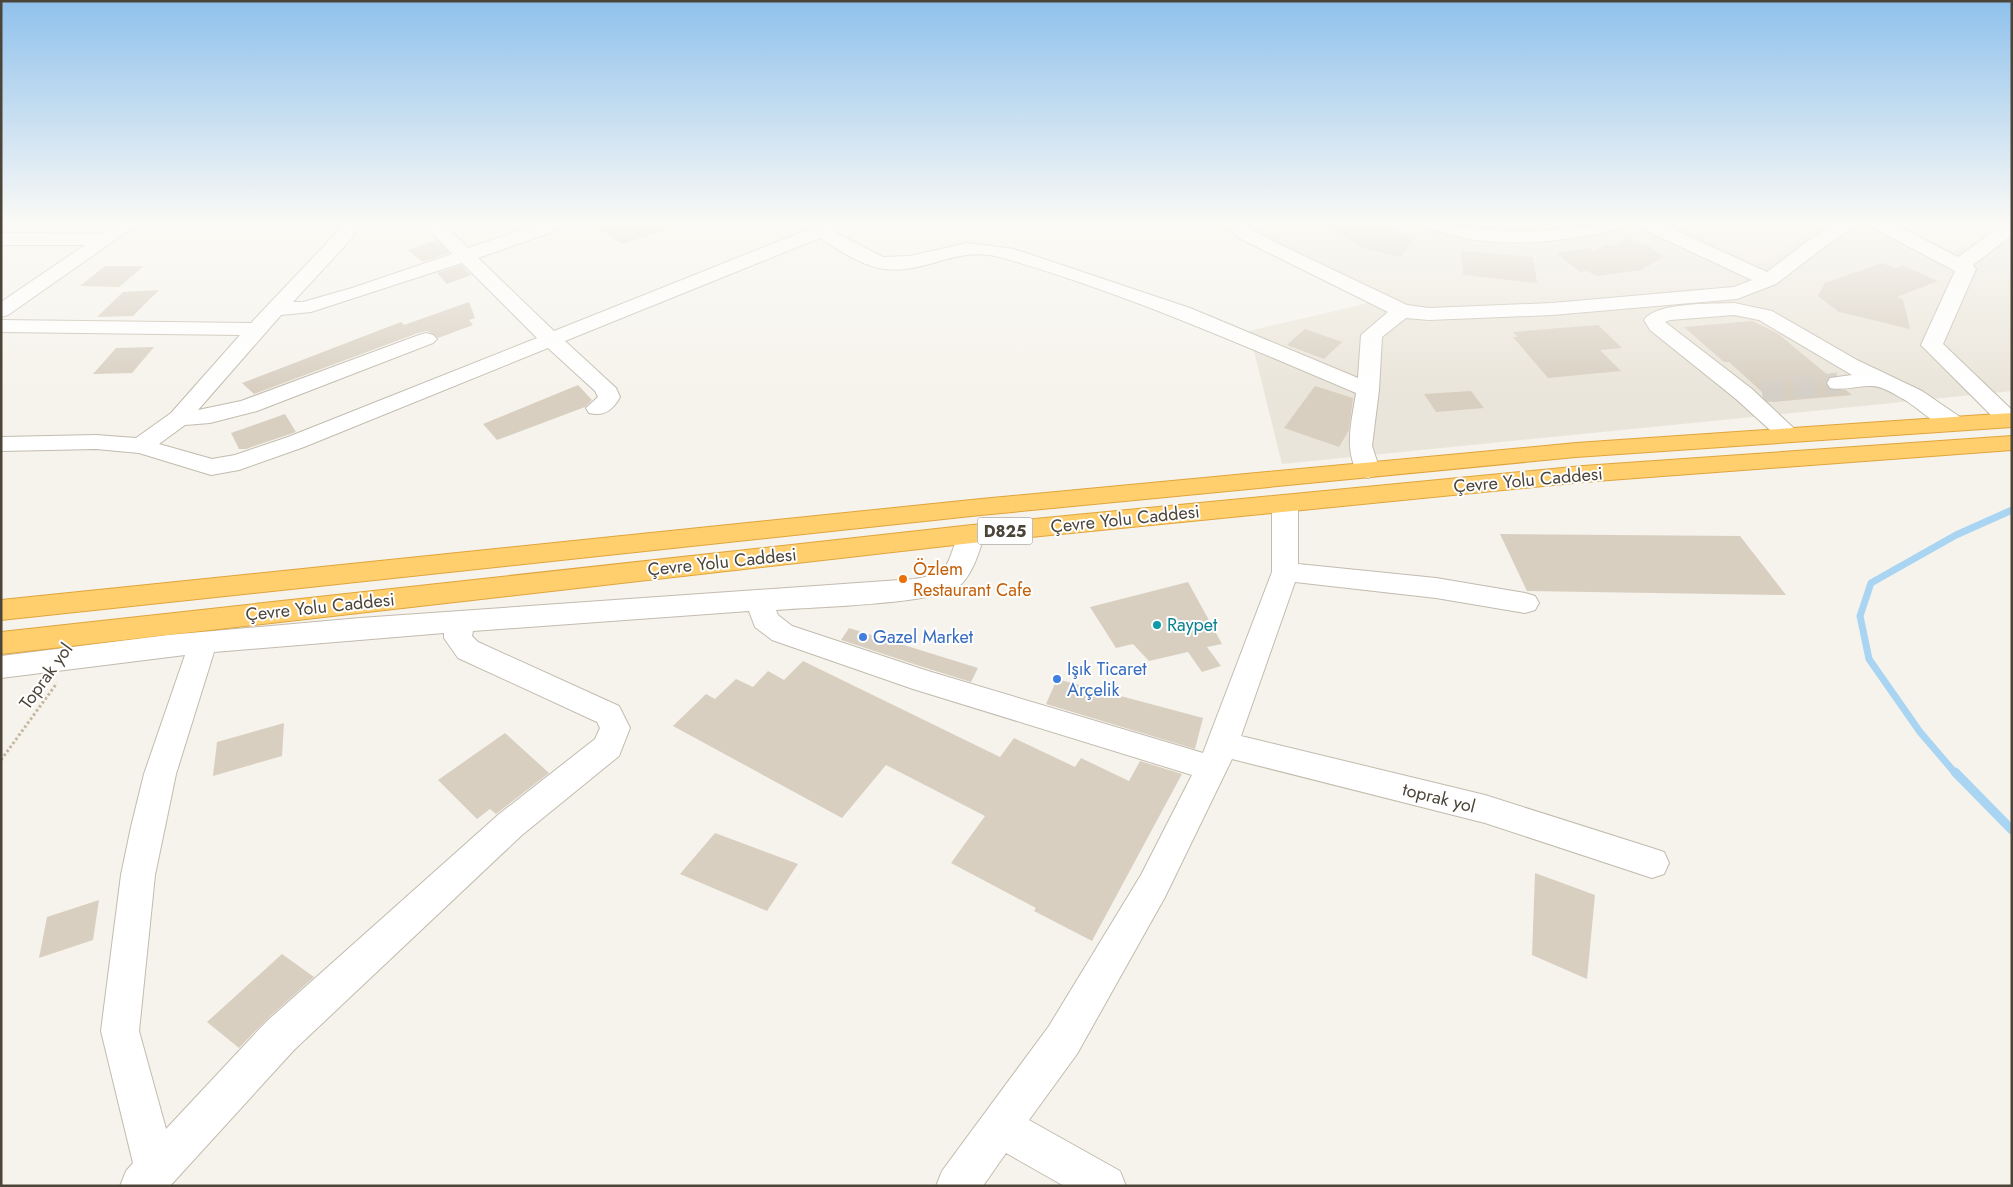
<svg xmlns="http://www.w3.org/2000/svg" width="2013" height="1187" font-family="Jost,sans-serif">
  <rect width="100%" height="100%" fill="#f6f3ec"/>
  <polygon fill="#eae5da" points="1225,224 1901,224 1953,251 2012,228 2012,391 1282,464 1249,331 1368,303 1218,229"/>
  <polygon fill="#efe8d6" points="1674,224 1820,224 1780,254 1757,264"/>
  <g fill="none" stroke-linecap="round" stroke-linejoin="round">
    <polyline stroke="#a9d4f2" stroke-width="7" points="1956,774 1920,732 1869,659 1860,616 1871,583 1956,535 2012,510"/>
    <polyline stroke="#a9d4f2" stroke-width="9" points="1955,772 2012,830"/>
  </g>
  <g fill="#d8cfc1">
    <polygon points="593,224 671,224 671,228 622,244"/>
    <polygon points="1325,224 1377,224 1414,239 1401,257 1361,248"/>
    <polygon points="1627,239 1640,244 1645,243 1664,257 1641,270 1597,276 1587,271 1580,272 1556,253 1589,248 1593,251 1607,244 1612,246"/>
    <polygon points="437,240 449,253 422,262 408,250"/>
    <polygon points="1461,251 1533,257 1537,283 1463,275"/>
    <polygon points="1882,263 1895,268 1903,265 1938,281 1897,297 1903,299 1910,329 1839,312 1818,296 1825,283"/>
    <polygon points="461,265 471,275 447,284 437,273"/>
    <polygon points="105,266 144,266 119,287 80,286"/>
    <polygon points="159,290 133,316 97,317 123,292"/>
    <polygon points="469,302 475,318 469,320 473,325 438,338 427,331 418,333 254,394 242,383 401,322 404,325"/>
    <polygon points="1752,321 1777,333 1829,376 1825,382 1828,389 1846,390 1852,395 1773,402 1729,362 1724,362 1684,327"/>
    <polygon points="1598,325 1622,348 1600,350 1621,371 1548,378 1513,337 1518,337 1513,332"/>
    <polygon points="1305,329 1342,342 1324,359 1287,345"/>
    <polygon points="154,347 132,373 93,374 116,348"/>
    <polygon points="578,385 592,400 585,407 497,440 483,424"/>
    <polygon points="1315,386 1353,398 1349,430 1339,447 1284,428"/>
    <polygon points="1471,391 1484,408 1436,412 1424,394"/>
    <polygon points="285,414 296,432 246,449 239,449 231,433"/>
    <polygon points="1500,534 1740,536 1786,595 1527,591"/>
    <polygon points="1188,582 1222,644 1207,647 1221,666 1202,672 1188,652 1149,661 1133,644 1116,648 1090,607"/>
    <polygon points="849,628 978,668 971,682 929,669 841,640"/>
    <polygon points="803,661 1000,757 1014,738 1075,767 1081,758 1129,781 1140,761 1182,774 1092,941 1034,911 1036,908 951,863 985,816 886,765 842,818 673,726 706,694 715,699 736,679 753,687 768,671 784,680"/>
    <polygon points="1057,679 1203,718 1195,749 1046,704"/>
    <polygon points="284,723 282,756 213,776 217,742"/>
    <polygon points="505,733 549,773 496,814 490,809 477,819 438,780"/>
    <polygon points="715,833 798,864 767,911 680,874"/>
    <polygon points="1535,873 1595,895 1587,979 1532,955"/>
    <polygon points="99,900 93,940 39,958 47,917"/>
    <polygon points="282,954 314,977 265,1021 239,1048 207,1022"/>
  </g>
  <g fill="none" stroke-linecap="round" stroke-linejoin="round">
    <polyline stroke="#d4d0c8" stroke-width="21" stroke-dasharray="21 11" stroke-linecap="butt" points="1762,392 1838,383"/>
    <g stroke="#c2bbae" stroke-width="2">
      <g id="minor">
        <polygon points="116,224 138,224 8,315 1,317 1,302 85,245 1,245 1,233 101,234"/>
        <path d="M341 224H359L353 237 293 302H303L352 288 452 254 424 224H444L468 248 539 224H567L564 228 478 258 554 331 822 224H848L845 228 835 232 883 257 910 256 967 243 1014 249 1190 308 1358 378 1361 335 1388 312 1237 237 1228 224H1247L1251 229 1281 245 1407 305 1429 308 1552 303 1734 287 1752 280 1640 228 1637 224H1662L1767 272 1813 237 1835 224H1858L1827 245 1776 284 1737 299 1552 315 1429 320 1406 318 1382 337 1379 390 1372 446 1380 470 1377 475 1368 478 1359 475C1343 450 1352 421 1356 393 1240 344 1124 293 1003 258 956 244 926 275 884 269 860 265 840 251 820 238L565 341 616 388 620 397C613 410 604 417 589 413L586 408 598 397 595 391 548 348 304 447 239 470 211 475 139 453 96 449 1 451V437L96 435 136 438 171 413 240 335 1 332V320L251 323 338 231ZM462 263 537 338 288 437 235 455 212 459 159 444 185 425 210 423 257 411 433 343 437 339 433 335 426 333 419 335 241 401 198 410 281 315 311 312Z"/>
        <path d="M1424 224C1458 224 1491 232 1524 231 1558 231 1591 224 1625 224L1622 228C1565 242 1502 250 1444 233 1438 231 1428 230 1424 224Z"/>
        <polygon points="1870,224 1894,224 1958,257 2003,224 2012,224 2012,235 1973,265 1976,269 1943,344 2012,410 2012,426 2001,425 1921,345 1955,271 1873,228"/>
        <path d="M1734 303 1772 311 1857 360 1922 391 1963 419 1967 424 1963 429C1942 434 1923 411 1905 400 1897 396 1883 386 1873 386 1858 385 1845 391 1830 388L1827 383 1830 378 1852 375 1759 320 1734 315 1670 320 1665 322 1752 389 1801 435 1797 440 1789 442 1781 440 1736 399 1650 330 1644 320C1656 302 1712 304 1734 303Z"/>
        <path d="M1285 495 1294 497 1298 503V564L1436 578 1525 593 1535 596 1539 603 1535 610 1525 613 1436 598 1295 582 1241 736 1485 795 1652 848 1664 852 1669 863 1664 874 1652 878 1485 823 1232 759 1165 897 1077 1054 1029 1120 1120 1171 1126 1186H1064L1006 1153 983 1186H936L942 1171 1049 1026 1141 875 1192 775 913 689 772 640 755 627 749 611 473 631 472 636 478 642 619 706 630 728 619 756 522 835 294 1050 170 1186H120L126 1171 133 1163 101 1031 121 875 131 827 144 774 185 655 1 678V656L168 635 360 618 914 579C958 573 944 558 963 528L972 525 981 528 985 534C979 551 973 576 957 588 933 604 811 607 776 610L778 615 792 626 928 671 1203 753 1272 572V503L1276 497ZM444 633V638L458 658 597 722 600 728 595 739 498 815 266 1022 166 1129 139 1031 155 875 165 827 176 774 214 652Z"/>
      </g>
    </g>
    <g stroke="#e0a43c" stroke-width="2">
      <g id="highway">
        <polygon points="2012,413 2012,427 1576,457 981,515 1,620 1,600 981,499 1576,443"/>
        <polygon points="2012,436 2012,450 1583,482 972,543 1,654 1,632 972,525 1583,466"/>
      </g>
    </g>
    <polyline stroke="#c4b79f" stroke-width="3" stroke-dasharray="2.5 2.5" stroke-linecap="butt" points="1,760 57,683"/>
    <use href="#minor" fill="#fff" fill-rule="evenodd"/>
    <use href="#highway" fill="#ffcf6e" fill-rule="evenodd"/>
  </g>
  <linearGradient id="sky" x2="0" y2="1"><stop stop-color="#8fc1ec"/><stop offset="0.57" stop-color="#fbfaf6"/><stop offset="1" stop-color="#fbfaf6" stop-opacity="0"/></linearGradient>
  <rect width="2013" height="391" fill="url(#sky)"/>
  <circle fill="#e8710a" stroke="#fff" stroke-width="2" cx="903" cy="579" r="5"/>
  <circle fill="#0f9aa8" stroke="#fff" stroke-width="2" cx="1157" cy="625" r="5"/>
  <g fill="#3f7fe0" stroke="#fff" stroke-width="2">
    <circle cx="863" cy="637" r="5"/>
    <circle cx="1057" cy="679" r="5"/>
  </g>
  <g text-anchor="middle" stroke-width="4" stroke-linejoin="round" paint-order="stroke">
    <rect fill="#fff" stroke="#817c74" stroke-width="1" x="977.5" y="517.5" width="55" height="27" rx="4"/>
    <g font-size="16" font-weight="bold" fill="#4b4439">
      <text x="1005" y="537">D825</text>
    </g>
    <g font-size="18" fill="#4b4439" stroke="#fff">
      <text transform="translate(1528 480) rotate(-5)" y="6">Çevre Yolu Caddesi</text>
      <text transform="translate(1125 519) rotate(-6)" y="6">Çevre Yolu Caddesi</text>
      <text transform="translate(722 562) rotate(-6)" y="6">Çevre Yolu Caddesi</text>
      <text transform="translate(320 607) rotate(-6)" y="6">Çevre Yolu Caddesi</text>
      <text transform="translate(46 676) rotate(-54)" y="6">Toprak yol</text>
      <text transform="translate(1439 798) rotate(14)" y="6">toprak yol</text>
    </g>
    <g font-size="18" fill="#c56008" stroke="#fff" text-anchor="start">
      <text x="913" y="575">Özlem<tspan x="913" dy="21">Restaurant Cafe</tspan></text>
    </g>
    <g font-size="18" fill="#0d838f" stroke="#fff" text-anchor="start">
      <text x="1167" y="631">Raypet</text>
    </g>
    <g font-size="18" fill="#366cbe" stroke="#fff" text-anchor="start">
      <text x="873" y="643">Gazel Market</text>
      <text x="1067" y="675">Işık Ticaret<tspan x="1067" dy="21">Arçelik</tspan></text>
    </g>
  </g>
  <rect width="2013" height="1187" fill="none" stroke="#4b4439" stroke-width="5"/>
</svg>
